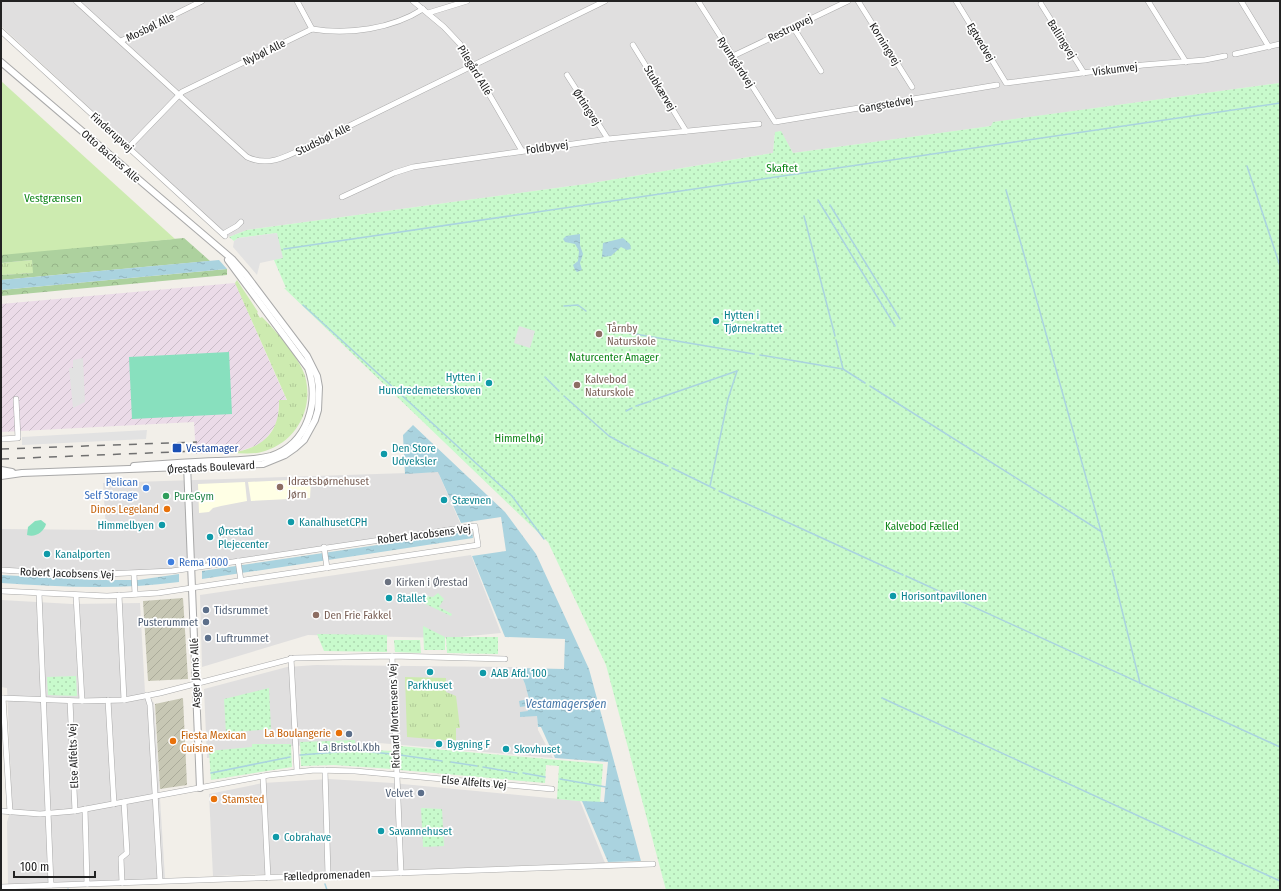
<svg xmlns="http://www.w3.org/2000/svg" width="1281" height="891" font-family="'Fira Sans Condensed',sans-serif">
  <defs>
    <pattern id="industrial-furrows" width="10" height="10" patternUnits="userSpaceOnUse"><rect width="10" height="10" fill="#ebdbe8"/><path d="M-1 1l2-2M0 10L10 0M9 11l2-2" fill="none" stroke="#c9bcc7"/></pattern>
    <pattern id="construction-furrows" width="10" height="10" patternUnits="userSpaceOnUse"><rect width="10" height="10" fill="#c7c7b4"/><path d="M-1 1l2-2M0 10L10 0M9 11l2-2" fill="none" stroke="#abab9a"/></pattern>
    <pattern id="grass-tufts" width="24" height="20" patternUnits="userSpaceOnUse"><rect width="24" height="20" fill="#cdebb0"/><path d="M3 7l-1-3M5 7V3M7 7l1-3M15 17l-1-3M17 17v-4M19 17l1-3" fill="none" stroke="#b0c997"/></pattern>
    <pattern id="forest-crowns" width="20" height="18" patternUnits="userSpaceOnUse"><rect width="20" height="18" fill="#add19e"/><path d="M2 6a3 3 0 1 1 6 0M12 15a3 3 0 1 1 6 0" fill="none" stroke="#95b388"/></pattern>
    <pattern id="park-dots" width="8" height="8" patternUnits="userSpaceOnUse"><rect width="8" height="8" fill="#c8facc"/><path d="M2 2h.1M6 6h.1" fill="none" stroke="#acd6af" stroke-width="1.8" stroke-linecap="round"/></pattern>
    <pattern id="water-ripples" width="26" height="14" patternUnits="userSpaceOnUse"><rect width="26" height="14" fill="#aad3df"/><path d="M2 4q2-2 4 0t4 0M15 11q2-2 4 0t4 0" fill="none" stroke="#92b5bf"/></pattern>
  </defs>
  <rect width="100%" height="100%" fill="#f2efe9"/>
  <g fill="#e0dfdf">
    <polygon points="1,1 1280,1 1280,83 994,122 992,126 793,153 780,131 775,133 773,153 586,184 247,230 229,237 1,26"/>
    <polygon points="438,472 461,525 461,531 183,572 108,576 1,573 1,529 106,530 103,483"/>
    <polygon points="471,555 501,633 449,638 308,635 202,667 200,595"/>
    <polygon points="1,600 72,604 140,603 145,693 154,703 165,879 8,884 7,822 12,806 7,688 1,687"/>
    <polygon points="316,665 517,667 525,684 529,699 528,711 537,716 538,730 553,758 379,743 292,746 207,758 204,689 287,667"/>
    <polygon points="329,779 392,783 580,801 605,863 213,876 209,794 263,783"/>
  </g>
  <polygon fill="url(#industrial-furrows)" points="235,283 287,401 279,400 278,418 275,426 265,440 258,445 240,451 196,454 194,422 1,432 1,304"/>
  <g fill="#ffffe5">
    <polygon points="311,479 310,498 251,501 248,482"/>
    <polygon points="245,482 247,501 221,506 213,508 209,512 199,513 198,484"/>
  </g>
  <g fill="url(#construction-furrows)">
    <polygon points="183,598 188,679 148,681 143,601"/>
    <polygon points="183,698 187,785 160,789 155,704"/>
  </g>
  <g fill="url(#grass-tufts)">
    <polygon points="32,260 34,273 1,275 1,263"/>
    <path d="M237 280 258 312 257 313 260 318 262 317C276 331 299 357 305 376 314 408 297 441 265 451 254 455 241 453 229 453 261 449 280 435 279 400H287L235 283Z"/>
    <polygon points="405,677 446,678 446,692 456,696 460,728 456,728 456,741 407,737"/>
  </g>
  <g fill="url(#forest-crowns)">
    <polygon points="184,238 210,261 1,280 1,275 33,273 32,260 1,263 1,254"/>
    <polygon points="227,269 227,275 1,296 1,290"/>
  </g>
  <g fill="url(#park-dots)">
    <polygon points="1280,83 1280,890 666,890 606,665 548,542 284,288 286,288 271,253 277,233 238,238 234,241 229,237 247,230 586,184 773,153 775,132 781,131 793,153 991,126 993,122"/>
    <polygon points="438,593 444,599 439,607 452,614 451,616 411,597 414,596 422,600 427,596 433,597"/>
    <polygon points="423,626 445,637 445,650 424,650"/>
    <polygon points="317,634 387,635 387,652 324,651"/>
    <polygon points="446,637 498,637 498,654 447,653"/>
    <polygon points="394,640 420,640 421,653 395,652"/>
    <polygon points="76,676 77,696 48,695 47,677"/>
    <polygon points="269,688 271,729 226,733 224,699"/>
    <polygon points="355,740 356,749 392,751 392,769 334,765 301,766 300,742"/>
    <polygon points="252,744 291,744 292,767 211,780 209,751 252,747"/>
    <polygon points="399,746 603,764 600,803 557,799 559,766 546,765 545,783 400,770"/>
    <polygon points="421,808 442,809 444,846 423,847"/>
  </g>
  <polygon fill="#cdebb0" points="1,81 175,239 1,255"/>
  <g fill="#88e0be">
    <polygon points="229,352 232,414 132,419 129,357"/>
    <path d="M41 520 46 524C44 532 35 538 27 535L28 527 35 521Z"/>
  </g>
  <g fill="#e2e2e2">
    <polygon points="277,233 283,258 260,263 257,275 233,247 234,241 238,238"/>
    <polygon points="519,326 535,331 530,348 514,343"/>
    <polygon points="83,358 85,402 73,408 69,368 73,368 73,360"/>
    <polygon points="147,430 146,439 22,445 22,437"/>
  </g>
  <g fill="url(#water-ripples)">
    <polygon points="580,234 580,245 583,254 580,263 582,270 577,272 575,270 573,265 578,261 579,251 575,244 565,242 563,239 566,236"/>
    <polygon points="623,238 630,244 631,249 627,250 621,247 611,256 602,257 603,243"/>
    <polygon points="219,260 227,269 1,290 1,280"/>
    <polygon points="413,425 505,512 536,554 589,669 641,861 608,862 582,801 604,802 608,762 555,758 541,727 538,727 537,716 520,717 520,712 528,711 527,706 520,707 519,701 529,699 525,684 518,668 564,669 565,639 505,637 472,556 506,551 501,517 461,523 438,472 405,474 403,435"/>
    <polygon points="472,531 473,538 202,579 202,571"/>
    <path d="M179 574V582C119 590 61 587 1 583V575L95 580H138Z"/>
  </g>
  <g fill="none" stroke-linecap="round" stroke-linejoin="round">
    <g stroke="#aad3df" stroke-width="1.5">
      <polyline points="1247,166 1280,266"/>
      <polyline points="1006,190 1111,567"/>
      <polyline points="818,200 895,326"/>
      <polyline points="830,205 900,319"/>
      <polyline points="804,216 835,336"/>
      <polyline points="284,249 1280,103"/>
      <polyline points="303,305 512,496 544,539"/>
      <polyline points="564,306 578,305 586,311"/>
      <polyline points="629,333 754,354"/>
      <polyline points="836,340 843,369"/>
      <polyline points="760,355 843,369 865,383"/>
      <polyline points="545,377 559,391"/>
      <polyline points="870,386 1102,532"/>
      <polyline points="564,396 609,436 629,447"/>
      <polyline points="653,400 737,371"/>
      <polyline points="636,406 651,401"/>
      <polyline points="626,411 632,408"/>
      <polyline points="631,448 668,466"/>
      <polyline points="672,468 715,489"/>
      <polyline points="710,486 728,399 737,371"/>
      <polyline points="719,491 903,575"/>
      <polyline points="1112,570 1140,683"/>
      <polyline points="906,576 1280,747"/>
      <polyline points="882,698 1280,881"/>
      <polyline points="359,751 392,754"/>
      <polyline points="300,755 350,751"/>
      <polyline points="400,755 442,761"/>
      <polyline points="451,762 477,766"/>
      <polyline points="483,767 517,773"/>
      <polyline points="211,773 290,757"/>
      <polyline points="523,773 545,777"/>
      <polyline points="560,779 606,787"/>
      <polyline points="325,884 327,890"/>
      <polyline points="68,889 68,890"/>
    </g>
    <g stroke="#a9a9a9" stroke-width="6">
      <g id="minor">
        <path d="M76 1 247 157C268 167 286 157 306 147L605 1"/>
        <polyline points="297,1 312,29"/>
        <polyline points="413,1 444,27 460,44 522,151"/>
        <polyline points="698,1 775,122 997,85"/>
        <polyline points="858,1 912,87"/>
        <polyline points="956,1 1006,83 1143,65 1205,60 1225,56"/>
        <polyline points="1148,1 1186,62"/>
        <polyline points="1241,1 1269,47"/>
        <polyline points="1041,4 1084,73"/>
        <polyline points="428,13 467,1"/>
        <polyline points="793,27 821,71"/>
        <polyline points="1,31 225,236"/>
        <polyline points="121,41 202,1"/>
        <polyline points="633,45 686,131"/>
        <polyline points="1235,54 1280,44"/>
        <polyline points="733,56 848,1"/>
        <polyline points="567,75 608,139"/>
        <path d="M129 147 182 92 312 29C348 35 392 29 423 9"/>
        <polyline points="342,197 394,173 413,167 608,139 759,124"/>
        <polyline points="223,234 237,226 241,222"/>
        <polyline points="1,439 18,438 16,399"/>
        <polyline points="324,547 327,568"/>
        <polyline points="238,561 241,581"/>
        <polyline points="1,570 84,575 172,571 475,526 478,545 158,593 107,596 1,591"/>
        <polyline points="134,574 135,594"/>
        <polyline points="39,593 51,885"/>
        <polyline points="76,595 82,701"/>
        <polyline points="119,595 124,700"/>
        <polyline points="392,656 401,873"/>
        <polyline points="291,658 297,771"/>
        <polyline points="147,695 150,705 160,881"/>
        <polyline points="1,698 82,701 124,700 160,693 295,658 392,656 505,659"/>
        <polyline points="3,698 10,812"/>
        <polyline points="108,700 114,804"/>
        <polyline points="70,701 75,811"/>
        <polyline points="325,770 328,875"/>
        <polyline points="263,776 268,878"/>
        <polyline points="85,809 87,884"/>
        <polyline points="1,811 40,814 75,811 269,775 315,770 355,771 552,789"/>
        <polyline points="122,883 121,858 127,853 124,802"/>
        <polyline points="1,887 653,864"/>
      </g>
    </g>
    <g stroke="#a9a9a9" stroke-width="8">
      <g id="tertiary">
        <polyline points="1,62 232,259 246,275 307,356 317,376 319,387 318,410 315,420 304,440 295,448 285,455 263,464 22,473 1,476"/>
        <polyline points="187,464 200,788"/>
        <path d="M134 466C161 464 189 462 216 461 234 460 253 461 271 456 308 444 320 401 308 368L228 260"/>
        <polyline points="1,470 12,472"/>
      </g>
    </g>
    <use href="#minor" stroke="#fff" stroke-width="5"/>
    <use href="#tertiary" stroke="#fff" stroke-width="6"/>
    <g stroke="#707070" stroke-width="1.5" stroke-dasharray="8 8" stroke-linecap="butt">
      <polyline points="1,449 197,442"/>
      <polyline points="1,459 197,451"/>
    </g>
  </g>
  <g fill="#0f9aa8" stroke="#fff" stroke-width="1.5">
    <circle cx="716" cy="321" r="4"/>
    <circle cx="489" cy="383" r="4"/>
    <circle cx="384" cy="454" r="4"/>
    <circle cx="444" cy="500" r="4"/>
    <circle cx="291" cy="522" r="4"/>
    <circle cx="162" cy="525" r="4"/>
    <circle cx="210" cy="537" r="4"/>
    <circle cx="47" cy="554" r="4"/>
    <circle cx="893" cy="596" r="4"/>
    <circle cx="389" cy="598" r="4"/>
    <circle cx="430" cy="672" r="4"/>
    <circle cx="483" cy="673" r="4"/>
    <circle cx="439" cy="744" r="4"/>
    <circle cx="506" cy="749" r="4"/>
    <circle cx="381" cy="831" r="4"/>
    <circle cx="276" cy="837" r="4"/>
  </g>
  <g fill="#8d6e63" stroke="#fff" stroke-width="1.5">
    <circle cx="599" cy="334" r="4"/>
    <circle cx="577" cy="385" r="4"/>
    <circle cx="280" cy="487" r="4"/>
    <circle cx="316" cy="615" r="4"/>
  </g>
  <rect fill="#1a4fb4" stroke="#fff" stroke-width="1.5" x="172" y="443" width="10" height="10" rx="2"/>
  <g fill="#3f7fe0" stroke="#fff" stroke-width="1.5">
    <circle cx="146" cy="488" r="4"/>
    <circle cx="171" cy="562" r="4"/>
  </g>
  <circle fill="#2e9e5b" stroke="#fff" stroke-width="1.5" cx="166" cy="496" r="4"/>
  <g fill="#e8710a" stroke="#fff" stroke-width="1.5">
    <circle cx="167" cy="509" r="4"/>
    <circle cx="339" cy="733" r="4"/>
    <circle cx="173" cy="741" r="4"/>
    <circle cx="214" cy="799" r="4"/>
  </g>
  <circle fill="#6b7280" stroke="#fff" stroke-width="1.5" cx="388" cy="582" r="4"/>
  <g fill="#5c6f8a" stroke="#fff" stroke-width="1.5">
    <circle cx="206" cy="610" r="4"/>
    <circle cx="206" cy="622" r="4"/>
    <circle cx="208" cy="638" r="4"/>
    <circle cx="349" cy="734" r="4"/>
    <circle cx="421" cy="793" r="4"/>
  </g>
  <g text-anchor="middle" stroke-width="3.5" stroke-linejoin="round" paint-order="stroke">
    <g font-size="11" fill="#222" stroke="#fff">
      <text transform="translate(150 27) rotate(-26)" y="4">Mosbøl Alle</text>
      <text transform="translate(790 28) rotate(-26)" y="4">Restrupvej</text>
      <text transform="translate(1062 39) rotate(58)" y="4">Ballingvej</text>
      <text transform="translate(981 42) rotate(59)" y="4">Egtvedvej</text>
      <text transform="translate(885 44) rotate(58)" y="4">Korningvej</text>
      <text transform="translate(264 52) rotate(-26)" y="4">Nybøl Alle</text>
      <text transform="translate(736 62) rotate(57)" y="4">Ryumgårdvej</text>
      <text transform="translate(1115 69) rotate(-7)" y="4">Viskumvej</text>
      <text transform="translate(475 70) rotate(59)" y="4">Pilegård Allé</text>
      <text transform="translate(660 88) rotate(59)" y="4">Stubkærvej</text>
      <text transform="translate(886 104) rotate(-10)" y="4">Gangstedvej</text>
      <text transform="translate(587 107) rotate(57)" y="4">Ørtingvej</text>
      <text transform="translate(112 132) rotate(42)" y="4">Finderupvej</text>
      <text transform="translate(323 139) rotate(-26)" y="4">Studsbøl Alle</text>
      <text transform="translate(547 147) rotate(-8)" y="4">Foldbyvej</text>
      <text transform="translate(111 156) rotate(41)" y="4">Otto Baches Alle</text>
      <text transform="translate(211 467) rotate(-3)" y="4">Ørestads Boulevard</text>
      <text transform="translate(424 534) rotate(-7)" y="4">Robert Jacobsens Vej</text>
      <text transform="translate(67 573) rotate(2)" y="4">Robert Jacobsens Vej</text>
      <text transform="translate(195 673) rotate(-92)" y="4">Asger Jorns Allé</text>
      <text transform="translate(394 716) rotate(-92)" y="4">Richard Mortensens Vej</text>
      <text transform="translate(73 756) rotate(-92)" y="4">Else Alfelts Vej</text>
      <text transform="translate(474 782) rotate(5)" y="4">Else Alfelts Vej</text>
      <text transform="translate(327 875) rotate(-2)" y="4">Fælledpromenaden</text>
    </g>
    <g font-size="11" fill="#0c8416" stroke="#fff">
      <text x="782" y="172">Skaftet</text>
      <text x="53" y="202">Vestgrænsen</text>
      <text x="614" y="361">Naturcenter Amager</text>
      <text x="519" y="442">Himmelhøj</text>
      <text x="922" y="530">Kalvebod Fælled</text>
    </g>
    <g font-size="11" fill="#0d838f" stroke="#fff" text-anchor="start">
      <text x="724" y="319">Hytten i<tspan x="724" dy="13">Tjørnekrattet</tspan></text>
      <text x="481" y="381" text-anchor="end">Hytten i<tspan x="481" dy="13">Hundredemeterskoven</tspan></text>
      <text x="392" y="452">Den Store<tspan x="392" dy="13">Udveksler</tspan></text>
      <text x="452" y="504">Stævnen</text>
      <text x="299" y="526">KanalhusetCPH</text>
      <text x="154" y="529" text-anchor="end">Himmelbyen</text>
      <text x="218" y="535">Ørestad<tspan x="218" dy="13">Plejecenter</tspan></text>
      <text x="55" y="558">Kanalporten</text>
      <text x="901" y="600">Horisontpavillonen</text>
      <text x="397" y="602">8tallet</text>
      <text x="491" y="677">AAB Afd. 100</text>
      <text x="430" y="689" text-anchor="middle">Parkhuset</text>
      <text x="447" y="748">Bygning F</text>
      <text x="514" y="753">Skovhuset</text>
      <text x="389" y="835">Savannehuset</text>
      <text x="284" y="841">Cobrahave</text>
    </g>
    <g font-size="11" fill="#785e54" stroke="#fff" text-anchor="start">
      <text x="607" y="332">Tårnby<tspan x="607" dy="13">Naturskole</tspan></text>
      <text x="585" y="383">Kalvebod<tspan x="585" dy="13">Naturskole</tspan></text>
      <text x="288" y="485">Idrætsbørnehuset<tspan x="288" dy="13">Jørn</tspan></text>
      <text x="324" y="619">Den Frie Fakkel</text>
    </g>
    <g font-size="11" fill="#164399" stroke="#fff" text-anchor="start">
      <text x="186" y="452">Vestamager</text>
    </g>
    <g font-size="11" fill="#366cbe" stroke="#fff" text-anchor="end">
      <text x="138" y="486">Pelican<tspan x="138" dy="13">Self Storage</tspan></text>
      <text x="179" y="566" text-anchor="start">Rema 1000</text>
    </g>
    <g font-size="11" fill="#27864d" stroke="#fff" text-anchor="start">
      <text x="174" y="500">PureGym</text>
    </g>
    <g font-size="11" fill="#c56008" stroke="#fff" text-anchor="end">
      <text x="159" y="513">Dinos Legeland</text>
      <text x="331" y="737">La Boulangerie</text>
      <text x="181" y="739" text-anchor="start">Fiesta Mexican<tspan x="181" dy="13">Cuisine</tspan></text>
      <text x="222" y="803" text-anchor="start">Stamsted</text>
    </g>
    <g font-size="11" fill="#5b616d" stroke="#fff" text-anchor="start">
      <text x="396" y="586">Kirken i Ørestad</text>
    </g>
    <g font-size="11" fill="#4e5e75" stroke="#fff" text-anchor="start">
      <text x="214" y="614">Tidsrummet</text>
      <text x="198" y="626" text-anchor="end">Pusterummet</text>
      <text x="216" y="642">Luftrummet</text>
      <text x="349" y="751" text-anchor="middle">La Bristol.Kbh</text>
      <text x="413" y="797" text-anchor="end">Velvet</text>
    </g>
    <g font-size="12" font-style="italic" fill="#4a7aab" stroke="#fff">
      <text x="566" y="708">Vestamagersøen</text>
    </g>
  </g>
  <rect width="1281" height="891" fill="none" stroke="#222222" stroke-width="4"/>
  <path d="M14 871v6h81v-6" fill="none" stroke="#222222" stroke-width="2"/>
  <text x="20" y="871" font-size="12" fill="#222222" stroke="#ffffff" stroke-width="3" paint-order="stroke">100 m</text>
</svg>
